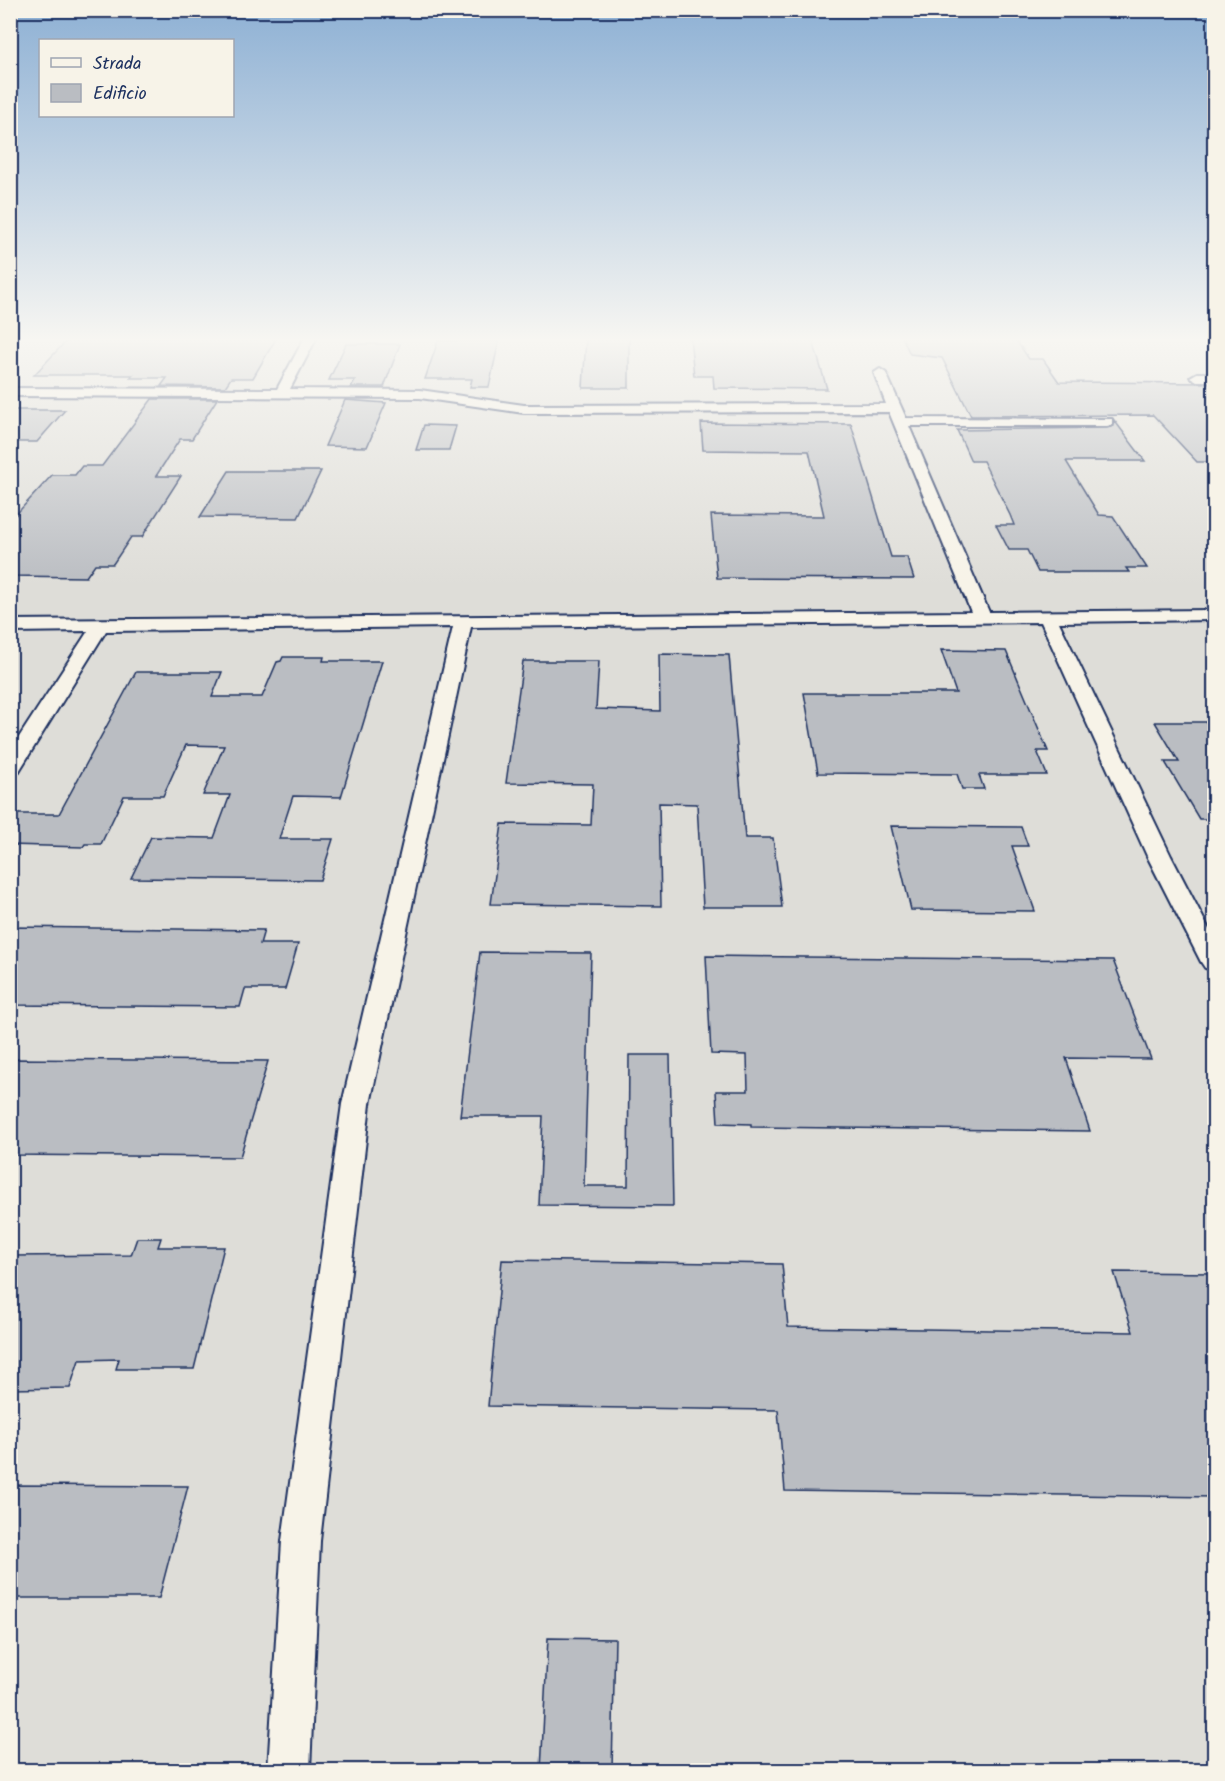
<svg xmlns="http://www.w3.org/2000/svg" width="1225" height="1781" font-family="Kalam,sans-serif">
  <rect width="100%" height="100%" fill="#eeebe2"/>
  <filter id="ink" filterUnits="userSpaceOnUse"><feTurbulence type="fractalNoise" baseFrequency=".0167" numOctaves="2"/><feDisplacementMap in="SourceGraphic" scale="12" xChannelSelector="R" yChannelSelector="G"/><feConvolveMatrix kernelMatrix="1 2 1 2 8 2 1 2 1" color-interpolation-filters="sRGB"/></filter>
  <g filter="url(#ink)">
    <rect fill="#deddd8" x="11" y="337" width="1203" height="1433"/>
    <g fill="#babdc2" stroke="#1b2f5e" stroke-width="1.5">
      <polygon points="70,337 277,337 253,378 231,378 225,387 161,386 167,378 130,378 133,375 34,375"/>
      <polygon points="586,337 629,337 629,388 583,388"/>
      <polygon points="690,337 812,337 827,389 714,388 713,376 694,376"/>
      <polygon points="902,337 1014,337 1029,359 1043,359 1059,382 1215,383 1215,462 1197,462 1153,415 971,416 942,358 910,354"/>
      <polygon points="438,341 499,341 489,387 470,387 472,379 425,379"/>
      <polygon points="346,344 400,344 384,387 351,387 355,380 329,380"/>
      <polygon points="152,399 217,399 192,439 180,439 156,476 181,476 142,537 131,537 113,564 95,564 86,577 10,576 10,521 52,475 75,475 82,466 102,466"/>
      <polygon points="345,400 386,403 367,447 325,446"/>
      <polygon points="10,410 65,410 37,442 10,442"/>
      <polygon points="1114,420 1145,461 1066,461 1099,515 1113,516 1147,568 1126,568 1129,572 1038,572 1027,550 1009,550 996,525 1014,525 1010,515 983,461 971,461 957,430 1107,428 1114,426"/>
      <polygon points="701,423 851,424 891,557 907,557 914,579 717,578 711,515 824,516 809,451 703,450"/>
      <polygon points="424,425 456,426 449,450 416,450"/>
      <polygon points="229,471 321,471 298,518 200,517"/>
      <polygon points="941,650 1006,651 1048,751 1037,751 1047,775 979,775 984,789 962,789 957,774 818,773 804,693 956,693"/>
      <polygon points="659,654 729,655 745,838 773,838 782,907 703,907 697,804 659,803 661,906 491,904 502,824 591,825 593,784 506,783 523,661 599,661 596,709 660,711"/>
      <polygon points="283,657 324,657 323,661 382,661 341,797 293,796 279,839 333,839 320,880 131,878 151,837 214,838 230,795 203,795 224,746 186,745 163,796 124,796 101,844 85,844 83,847 10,845 10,814 59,814 136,672 222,672 212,697 262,697 277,662 281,661"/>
      <polygon points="1155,722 1215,722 1215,819 1199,819 1165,762 1179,762"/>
      <polygon points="891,826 1021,827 1028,846 1012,846 1035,911 911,910"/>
      <polygon points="10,927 264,930 260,944 298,944 285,989 245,989 240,1007 10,1005"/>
      <polygon points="480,952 591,953 584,1186 628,1186 629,1055 670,1055 673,1206 539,1205 543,1116 460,1116"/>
      <polygon points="706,956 1113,960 1151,1059 1066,1058 1090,1131 751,1127 751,1124 718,1123 716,1091 748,1091 747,1055 711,1054"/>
      <polygon points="10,1059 268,1061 240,1157 10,1155"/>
      <polygon points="137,1238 161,1238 158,1247 224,1247 194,1369 116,1369 119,1359 79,1360 70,1388 10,1389 10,1256 131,1255"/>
      <polygon points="502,1260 782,1264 788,1327 1133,1332 1114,1272 1215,1273 1215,1497 785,1491 778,1410 488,1406"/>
      <polygon points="10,1485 188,1486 159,1598 10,1598"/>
      <polygon points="548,1638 615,1639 612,1769 541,1770"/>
    </g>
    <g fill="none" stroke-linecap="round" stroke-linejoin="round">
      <g stroke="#1b2f5e" stroke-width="4">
        <g id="minor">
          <polygon points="305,337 317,337 290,389 420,390 524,405 886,404 874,373 880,369 886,373 906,418 1112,419 1112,425 1107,426 909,426 989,612 1214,610 1214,620 1059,622 1171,856 1214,939 1214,970 1205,968 1201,962 1147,856 1041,622 471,627 370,1104 320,1541 310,1770 268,1770 282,1541 342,1104 453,627 106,631 21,768 18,773 10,774 10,751 88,631 10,632 10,620 971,612 889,412 524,413 420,398 10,396 10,388 277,389"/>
          <polygon points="1214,373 1214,381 1197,381 1190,377 1197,373"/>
        </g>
      </g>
      <use href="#minor" fill="#f7f3e8" fill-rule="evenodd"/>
    </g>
  </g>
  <linearGradient id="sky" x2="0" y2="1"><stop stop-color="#8db0d4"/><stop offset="0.58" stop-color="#f7f6f2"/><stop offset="1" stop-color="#f7f6f2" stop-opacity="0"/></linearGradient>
  <rect width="1225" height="586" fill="url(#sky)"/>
  <rect width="1225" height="1781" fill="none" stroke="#f7f3e8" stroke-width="36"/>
  <rect x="18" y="18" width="1189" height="1745" fill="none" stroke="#1b2f5e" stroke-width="2" filter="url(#ink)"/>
  <rect x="39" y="39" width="195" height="78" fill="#f7f3e8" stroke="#9fa5b1" stroke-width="1.5"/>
  <rect x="51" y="58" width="30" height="9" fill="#f7f3e8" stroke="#9fa5b1" stroke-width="1.5"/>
  <text x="93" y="69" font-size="18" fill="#1b2f5e">Strada</text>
  <rect x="51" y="84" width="30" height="18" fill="#babdc2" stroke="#9fa5b1" stroke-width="1.5"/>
  <text x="93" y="99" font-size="18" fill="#1b2f5e">Edificio</text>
</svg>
